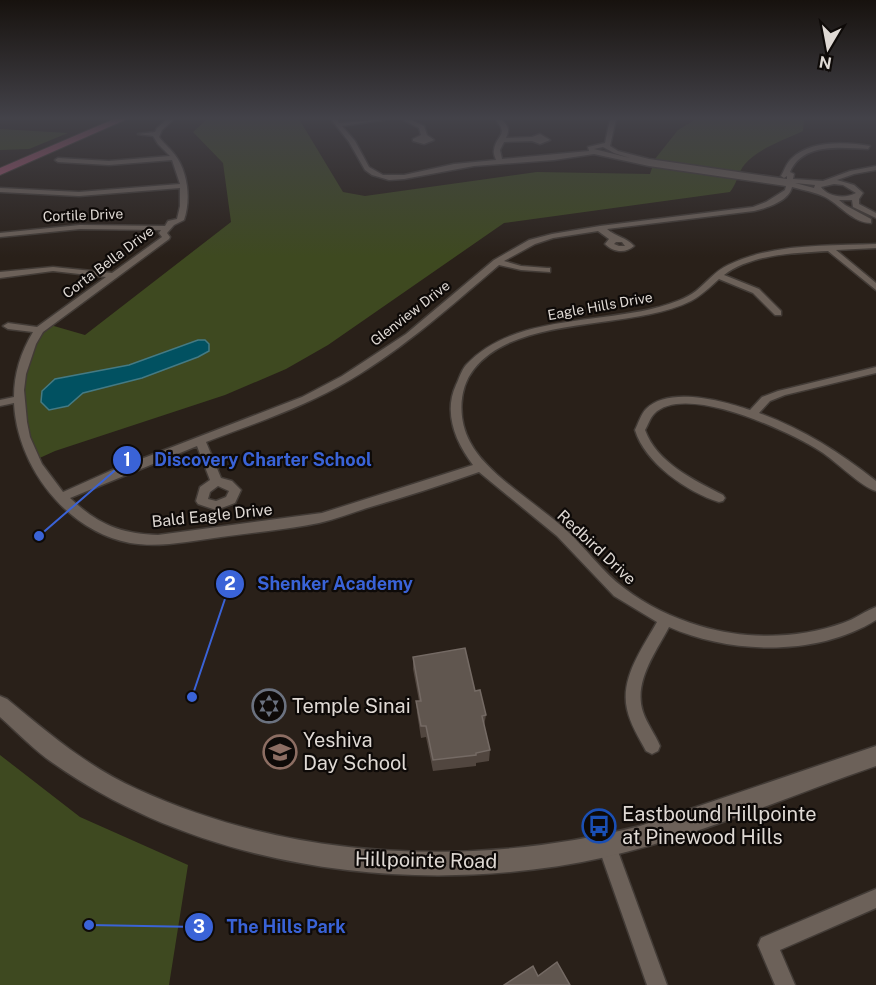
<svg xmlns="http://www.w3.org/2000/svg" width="876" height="985" font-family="'Public Sans',sans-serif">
  <rect width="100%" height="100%" fill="#292019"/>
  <g fill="#3e4920">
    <path d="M207 119H299L343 192 365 196 537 172 650 174 655 159 678 130 696 119H804L803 131C784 140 759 148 745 164 738 172 738 182 730 192L504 223 328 345 286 369 225 395 55 451 33 461 18 399 27 353 47 324 85 335 231 222 223 163 193 132Z"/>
    <polygon points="0,129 68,133 29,149 0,150"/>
    <polygon points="0,755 80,817 188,865 169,985 0,985"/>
  </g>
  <polygon fill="#015161" stroke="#447a84" stroke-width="1.5" points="198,340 205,340 209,344 209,351 198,357 142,378 83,393 68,406 49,410 41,402 42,391 55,379 129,365"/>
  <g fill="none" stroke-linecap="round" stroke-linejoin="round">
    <g stroke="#423b36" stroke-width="3">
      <g id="minor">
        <path d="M167 119H174L162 130 159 137C164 144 170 148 175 155 188 172 191 200 184 220L174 225 167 233 170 237 169 239 43 332 36 344 26 374 24 390 27 422 30 437 42 464 63 492 110 471 302 397 342 376 406 334 494 260 529 240 552 234 600 226 753 207 766 202 785 190 786 186 649 166 594 154 554 160 474 166 404 179 389 180 372 175 365 170 349 142 331 119H337L339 123 389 119 342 126 355 141 369 167 383 175H404L454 164 496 160C495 157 493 153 494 150 496 134 510 136 495 119H501C508 126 510 129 506 138L532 137 540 134 550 140 540 144 532 141 504 142 500 150 502 159 589 151 588 147 605 143 610 119H616L610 146 618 151 649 159 787 179V176L784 178 781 176C784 171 786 164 791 159 810 140 846 142 870 146L868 149C842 148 803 142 790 172L794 174 793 179 823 181 850 171 876 166V170L854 174 837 180 854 185 862 192 863 193 859 199V204L876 213V218L853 207 852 200H839L845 205 871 219V223C853 223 839 204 825 197 815 192 803 190 792 187 789 201 767 208 754 211L607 229C616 237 626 237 634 246 625 254 613 252 605 244L609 239 598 231 553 238 535 244 504 261 521 266 547 268H550V272L521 270 499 265C451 306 404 348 350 380 305 407 255 423 206 442L221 478 232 481 241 490 235 503 216 510 198 504 196 501 200 487 210 480 197 446 70 498C97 524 121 534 158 535L322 513 473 465C456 443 443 413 456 385 459 379 461 371 466 365 512 315 598 324 659 307 672 303 686 299 696 291 707 282 715 271 728 265 773 243 828 246 876 244V248L836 250 876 283V290L828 251C794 253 752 254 724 275L759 289 781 311V315H775L753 293 719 279C710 287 702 295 691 301 631 331 517 314 474 369 458 389 458 420 470 442 486 474 539 505 566 530 586 548 602 572 624 588 646 605 673 618 700 626 746 640 799 639 843 623 855 619 865 611 876 607V620C817 657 730 654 669 627 656 652 633 682 643 712 647 724 655 734 660 746L658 751 652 754 646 751C639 738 630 724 627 709 620 678 643 647 657 622L614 596 557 536 479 472C442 485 405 497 367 508 351 513 336 519 319 523 287 530 253 532 221 537 191 541 160 548 130 543 66 531 17 466 14 403L0 406V400L14 397C14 373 21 352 33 332L8 329 3 326 8 323 37 327 106 277 53 271 0 278V272L53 267 112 273 162 237 159 233 161 230 80 229 0 237V233L80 225 165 226 168 221 177 219 180 206V188L79 196 0 192V188L79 192 180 184 172 160 109 165 58 162 55 160 58 158 109 161 170 156 158 144 153 136 138 134 155 132 157 128ZM603 147 614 153 630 158 594 149ZM795 183 815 185 814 188ZM834 184 843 185 856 193C845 199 828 197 821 187ZM616 242H622L625 246H619L614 244ZM218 486 229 491 226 497 216 501 208 499 210 492Z"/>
        <polygon points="401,119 409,119 424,126 427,135 434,140 424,144 413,141 413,139 421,135 419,128"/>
        <path d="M876 367V373L785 395 770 401 759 413C803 429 839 452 876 481V491C861 487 836 461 820 451 790 432 685 382 654 414 650 418 648 425 645 430 657 463 694 480 723 495L725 498 723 501 719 502C687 492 645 463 635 430 638 424 641 414 646 409 669 386 723 401 750 410L762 397 778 391Z"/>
        <polygon points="607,837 613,840 616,846 667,985 647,985 598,846 601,840"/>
        <polygon points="876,889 876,908 780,950 795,985 775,985 758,945 761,938"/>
      </g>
    </g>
    <g stroke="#423b36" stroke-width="3">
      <path id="tertiary" d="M0 696 7 699C48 733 88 767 137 789 294 861 474 868 640 826L876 746V766C786 797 698 836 606 857 424 898 207 872 53 763 34 750 17 732 0 717Z"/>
    </g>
    <g stroke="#423b36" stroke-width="2">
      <polygon id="primary" points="114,119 127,119 0,175 0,168"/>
    </g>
    <use href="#minor" fill="#6c6159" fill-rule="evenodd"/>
    <use href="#tertiary" fill="#6c6159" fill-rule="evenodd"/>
    <use href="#primary" fill="#a55470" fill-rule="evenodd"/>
  </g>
  <polygon fill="#51463f" points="413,657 475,691 486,715 484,726 490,750 489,761 476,763 476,766 433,771 426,737 421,738 417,713 416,701 419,701 413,669"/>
  <g fill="#60564f" stroke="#746a64" stroke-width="1.5">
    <polygon points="465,648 475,691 480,690 486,715 482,716 490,750 476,753 476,755 433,760 426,726 421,726 416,701 421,701 413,657"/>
    <polygon points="557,962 570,985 504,985 533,966 538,976"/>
  </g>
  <linearGradient id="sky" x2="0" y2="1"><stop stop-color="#17120e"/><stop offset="0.46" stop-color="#434249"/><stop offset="1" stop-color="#434249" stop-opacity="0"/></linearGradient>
  <rect width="876" height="257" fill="url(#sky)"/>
  <defs>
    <g id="synagogue-ring" transform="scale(1.725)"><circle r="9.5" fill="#0e0a08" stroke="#6b7280" stroke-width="1.5"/><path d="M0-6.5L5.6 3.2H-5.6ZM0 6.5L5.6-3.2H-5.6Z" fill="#6b7280"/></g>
    <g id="school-ring" transform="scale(1.725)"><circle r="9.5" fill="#0e0a08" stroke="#8d6e63" stroke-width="1.5"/><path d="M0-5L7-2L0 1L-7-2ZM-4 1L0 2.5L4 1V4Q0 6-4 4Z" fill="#8d6e63"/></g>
    <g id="bus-ring" transform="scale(1.725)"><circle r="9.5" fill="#0e0a08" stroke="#1a4fb4" stroke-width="1.5"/><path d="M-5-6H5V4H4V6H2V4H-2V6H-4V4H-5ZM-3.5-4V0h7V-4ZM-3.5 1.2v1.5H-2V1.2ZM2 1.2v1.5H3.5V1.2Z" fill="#1a4fb4"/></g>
  </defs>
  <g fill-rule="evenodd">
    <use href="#synagogue-ring" x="269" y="706"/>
    <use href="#school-ring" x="280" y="752"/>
    <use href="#bus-ring" x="599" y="826"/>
  </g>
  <g text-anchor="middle" stroke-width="4.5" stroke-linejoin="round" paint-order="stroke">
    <g font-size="14" fill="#dfd9d4" stroke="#0e0a08">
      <text transform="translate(83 215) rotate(-2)" y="5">Cortile Drive</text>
      <text transform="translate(108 262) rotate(-37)" y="5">Corta Bella Drive</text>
      <text transform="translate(600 306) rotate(-10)" y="5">Eagle Hills Drive</text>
      <text transform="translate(410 313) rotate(-38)" y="5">Glenview Drive</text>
    </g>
    <g font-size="16" fill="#dfd9d4" stroke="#0e0a08">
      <text transform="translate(212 515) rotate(-6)" y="6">Bald Eagle Drive</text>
      <text transform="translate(597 547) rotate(43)" y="6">Redbird Drive</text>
    </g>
    <g font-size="20" fill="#dfd9d4" stroke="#0e0a08" text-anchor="start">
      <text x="292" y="713">Temple Sinai</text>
      <text x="303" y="747">Yeshiva<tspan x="303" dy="23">Day School</tspan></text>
      <text x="622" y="821">Eastbound Hillpointe<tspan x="622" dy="23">at Pinewood Hills</tspan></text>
    </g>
    <g font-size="20" fill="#dfd9d4" stroke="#0e0a08">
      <text transform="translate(426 860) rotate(1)" y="7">Hillpointe Road</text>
    </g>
  </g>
  <path fill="none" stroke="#3a63d7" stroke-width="2" d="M39 536L127 460M192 697L230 584M89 925L199 927"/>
  <g fill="#3a63d7" stroke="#0e0a08" stroke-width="2">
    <circle cx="39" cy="536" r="6"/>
    <circle cx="192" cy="697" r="6"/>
    <circle cx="89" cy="925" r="6"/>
    <circle cx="127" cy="460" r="15"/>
    <circle cx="230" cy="584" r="15"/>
    <circle cx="199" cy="927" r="15"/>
  </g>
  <g font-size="18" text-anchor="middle" font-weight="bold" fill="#fff">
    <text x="127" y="466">1</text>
    <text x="230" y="590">2</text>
    <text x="199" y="933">3</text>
  </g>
  <g font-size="18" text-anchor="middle" font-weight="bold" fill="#3a63d7" stroke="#0e0a08" stroke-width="4.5" stroke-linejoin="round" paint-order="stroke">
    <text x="263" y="466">Discovery Charter School</text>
    <text x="335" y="590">Shenker Academy</text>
    <text x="286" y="933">The Hills Park</text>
  </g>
  <g transform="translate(828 48) rotate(190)" stroke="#0e0a08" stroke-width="4.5" paint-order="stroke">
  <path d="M0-4.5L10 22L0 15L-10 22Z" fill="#dfd9d4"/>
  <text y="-9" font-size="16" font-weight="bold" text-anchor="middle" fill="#dfd9d4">N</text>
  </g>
</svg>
